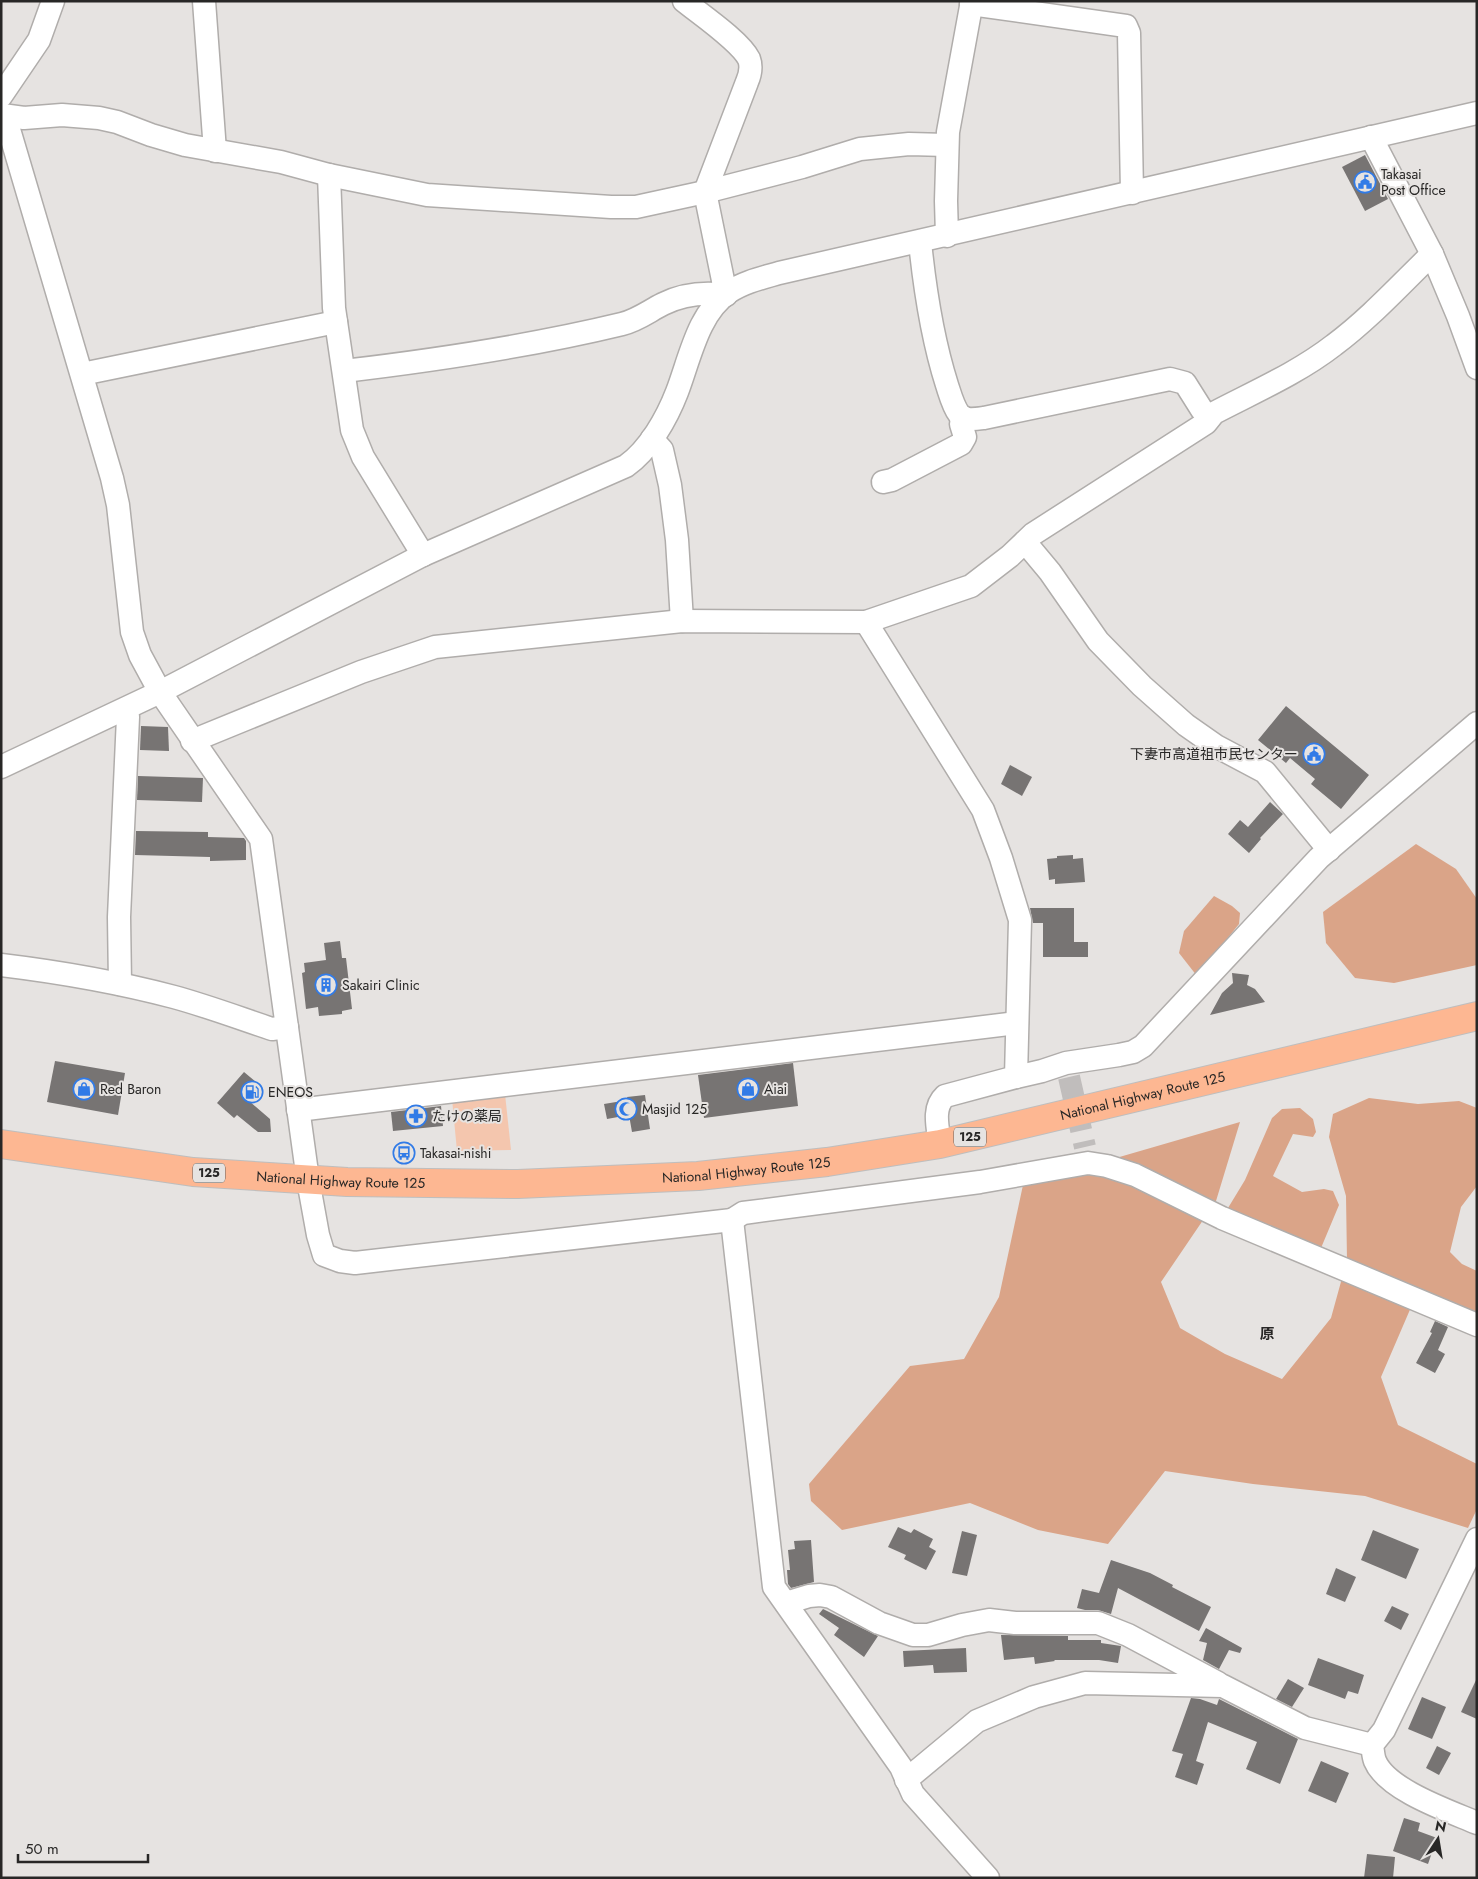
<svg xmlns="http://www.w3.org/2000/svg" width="1478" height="1879" font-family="Jost,'Noto Sans JP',sans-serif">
  <rect width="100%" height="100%" fill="#e6e3e1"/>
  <polygon fill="#f4c6ae" points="505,1094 511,1150 457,1151 452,1099"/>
  <g fill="#daa488">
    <polygon points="1416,844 1456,869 1477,899 1477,965 1394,983 1355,978 1326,943 1323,912"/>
    <polygon points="1214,896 1232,906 1240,913 1239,924 1197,976 1179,953 1184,931"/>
    <polygon points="1369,1098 1418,1104 1459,1101 1477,1108 1477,1186 1461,1207 1450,1252 1462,1264 1477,1271 1477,1314 1418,1291 1381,1377 1398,1425 1477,1464 1477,1509 1468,1528 1365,1496 1253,1484 1165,1471 1108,1544 1038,1530 970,1503 842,1530 811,1501 809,1484 910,1366 964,1359 999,1297 1023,1185 1240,1122 1216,1201 1161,1282 1180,1328 1225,1354 1282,1379 1331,1318 1347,1260 1346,1196 1329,1137 1333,1114"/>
    <polygon points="1300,1108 1313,1119 1316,1132 1313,1137 1293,1134 1273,1176 1302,1192 1324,1189 1333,1191 1339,1205 1321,1248 1233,1214 1228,1208 1245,1180 1272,1118 1282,1109"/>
  </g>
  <g fill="#777473">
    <polygon points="1365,155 1388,199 1365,211 1342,167"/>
    <polygon points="1286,706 1369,775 1341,809 1311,784 1315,779 1290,758 1286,763 1258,740"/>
    <polygon points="141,726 168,727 169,751 140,750"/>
    <polygon points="1010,765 1032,777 1022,796 1001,784"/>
    <polygon points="138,776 203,778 202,802 137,800"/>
    <polygon points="1270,802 1283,814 1260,838 1261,839 1249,853 1228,834 1240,820 1248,827"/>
    <polygon points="136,831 208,832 208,837 244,838 246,841 246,860 210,861 210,857 135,855"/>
    <polygon points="1073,855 1073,859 1083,858 1085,882 1055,884 1055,879 1049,880 1047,859 1057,858 1057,856"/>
    <polygon points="1030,908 1074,908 1074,942 1088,942 1088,957 1043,957 1043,923 1033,923"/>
    <polygon points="340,941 342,958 346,958 352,1009 342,1011 342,1014 319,1016 318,1007 306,1009 302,973 305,972 304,963 326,960 324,943"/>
    <polygon points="1232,973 1249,975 1247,985 1255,989 1265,1002 1210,1015 1222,993 1233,983"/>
    <polygon points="55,1061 125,1073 118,1115 47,1102"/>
    <polygon points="793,1063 798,1106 704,1118 698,1075"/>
    <polygon points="244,1072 261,1086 249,1101 270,1119 271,1132 258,1132 237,1115 234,1118 217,1103"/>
    <polygon points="645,1095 650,1129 632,1132 629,1115 607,1119 604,1104 628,1100 627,1097"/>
    <polygon points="441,1106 443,1126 393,1131 391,1112"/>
    <polygon points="1435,1321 1448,1327 1438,1350 1445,1354 1435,1373 1416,1363 1432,1333 1430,1332"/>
    <polygon points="898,1527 911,1533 914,1529 933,1539 929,1547 936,1551 926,1570 904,1559 906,1555 888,1547"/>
    <polygon points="1373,1530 1419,1549 1406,1579 1361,1560"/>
    <polygon points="962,1531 977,1535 967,1576 952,1573"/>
    <polygon points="811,1540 814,1582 791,1588 788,1584 787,1570 790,1570 788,1550 795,1549 794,1541"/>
    <polygon points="1111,1560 1150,1573 1173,1585 1172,1587 1211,1607 1199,1631 1118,1588 1111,1614 1098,1610 1085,1610 1077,1608 1082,1589 1099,1593"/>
    <polygon points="1336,1568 1356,1577 1345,1602 1326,1594"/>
    <polygon points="1392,1606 1409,1614 1401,1630 1384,1621"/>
    <polygon points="823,1609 878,1636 864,1657 834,1635 839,1628 819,1614"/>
    <polygon points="1206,1628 1242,1648 1240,1653 1229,1650 1219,1669 1203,1660 1207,1643 1199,1641"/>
    <polygon points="1001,1635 1068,1636 1068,1640 1101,1640 1101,1643 1121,1646 1118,1663 1099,1660 1054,1660 1055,1661 1035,1664 1034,1657 1004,1660"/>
    <polygon points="966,1648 967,1672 934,1673 933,1665 904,1667 903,1651"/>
    <polygon points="1318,1658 1364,1675 1358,1694 1348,1691 1345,1699 1308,1685"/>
    <polygon points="1477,1678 1477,1719 1461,1712"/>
    <polygon points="1288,1679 1304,1688 1292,1707 1276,1699"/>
    <polygon points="1422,1697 1446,1707 1432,1739 1408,1729"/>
    <polygon points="1191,1698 1200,1699 1217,1705 1219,1699 1298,1739 1280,1784 1246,1769 1257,1742 1208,1722 1196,1761 1204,1764 1197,1785 1175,1777 1183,1754 1172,1751"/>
    <polygon points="1437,1746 1451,1753 1439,1775 1426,1768"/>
    <polygon points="1321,1761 1349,1773 1336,1803 1308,1791"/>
    <polygon points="1404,1818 1420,1823 1418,1831 1437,1838 1428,1864 1393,1851"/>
    <polygon points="1367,1854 1395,1857 1393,1878 1364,1878"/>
  </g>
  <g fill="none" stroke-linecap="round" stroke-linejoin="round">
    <polyline stroke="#c0bdbc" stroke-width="22" stroke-dasharray="22 11" stroke-linecap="butt" points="1069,1077 1085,1147"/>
    <g stroke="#b0adab" stroke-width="25">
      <g id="minor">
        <polyline points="204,1 215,151"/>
        <polyline points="971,4 1126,26 1129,33 1132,193"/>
        <polyline points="1,96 39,40 53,1"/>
        <polyline points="1,114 8,126 112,478 118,505 132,632 140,655 160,692 261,839 308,1180 318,1235 324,1255 340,1261 355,1263 732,1220 774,1587 901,1767 913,1794 988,1878"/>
        <polyline points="2,115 24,118 62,115 99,118 117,122 151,135 185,145 281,162 329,175 427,195 611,207 636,207 705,192 802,167 860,149 909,144 947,145"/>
        <polyline points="1371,137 1432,254 1458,316 1477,368"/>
        <polyline points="329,175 334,308 352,430 363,457 423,555"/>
        <polyline points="947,236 946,201 948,132 972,1"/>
        <path d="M920 242C925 291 932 338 947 385 950 394 953 406 959 414 964 421 976 419 984 418L1170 379 1185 383 1202 410 1210 417"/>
        <path d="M344 371C437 360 531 346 622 324 638 320 649 311 663 304 683 294 704 292 726 295L705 192 747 82C750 75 752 67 749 59 740 41 700 14 684 1"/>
        <polyline points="82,374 336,322"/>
        <polyline points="652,439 662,450 670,485 677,540 682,621"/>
        <polyline points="883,482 892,480 961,444 965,437 961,424 963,417"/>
        <polyline points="1025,542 1050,572 1098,641 1142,686 1186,725 1216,746 1265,772 1329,850"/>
        <path d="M866 622 983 810 1001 858 1020 920 1016 1077 945 1096C932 1108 938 1128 940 1144"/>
        <path d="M192 741 361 672 435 647 682 621 866 622 971 586 1010 556 1033 534 1206 423 1214 413C1254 392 1298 373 1334 345 1369 319 1400 285 1432 254"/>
        <path d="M1 767 160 692 423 555 626 466C649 450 667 418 677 392 690 358 698 313 729 292 744 282 762 278 779 273L1477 113"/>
        <path d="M1 965C59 972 117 982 174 997 207 1006 239 1018 272 1029L287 1027"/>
        <polyline points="120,984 119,917 128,717 126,709"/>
        <polyline points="1016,1077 1042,1071 1066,1063 1119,1055 1133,1052 1143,1046 1319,858 1477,723"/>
        <polyline points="298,1110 1017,1023"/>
        <polyline points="732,1220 743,1213 980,1182 1088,1163 1107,1166 1135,1175 1222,1218 1477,1325"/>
        <path d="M1477 1539 1384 1730 1372 1745C1373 1750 1373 1756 1375 1761 1387 1790 1449 1811 1477 1823"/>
        <polyline points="786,1603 809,1596 820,1595 831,1597 879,1623 913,1635 928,1635 962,1625 989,1620 1015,1623 1098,1623 1128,1635 1218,1683"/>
        <polyline points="906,1780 977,1721 1034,1697 1085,1683 1223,1686 1305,1728 1372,1745"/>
      </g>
    </g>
    <g stroke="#bebebe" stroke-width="30">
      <g id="highway">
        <path id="s1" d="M1 1144 193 1172 347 1182 518 1184 698 1176 827 1162 940 1144 1477 1016"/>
      </g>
    </g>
    <use href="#minor" stroke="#fff" stroke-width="22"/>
    <use href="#highway" stroke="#fdb792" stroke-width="28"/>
  </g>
  <defs>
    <g id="civic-ring" transform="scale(1.125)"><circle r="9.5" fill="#e6e3e1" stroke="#317be7" stroke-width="1.5"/><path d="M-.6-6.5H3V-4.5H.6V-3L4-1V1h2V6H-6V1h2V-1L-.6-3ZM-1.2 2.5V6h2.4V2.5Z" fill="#317be7"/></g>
    <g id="building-ring" transform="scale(1.125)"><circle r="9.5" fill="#e6e3e1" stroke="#317be7" stroke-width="1.5"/><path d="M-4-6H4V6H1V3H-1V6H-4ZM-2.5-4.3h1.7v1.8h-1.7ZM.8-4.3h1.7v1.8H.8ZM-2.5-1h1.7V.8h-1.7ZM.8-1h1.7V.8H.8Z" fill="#317be7"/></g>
    <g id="shop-ring" transform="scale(1.125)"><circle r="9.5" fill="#e6e3e1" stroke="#317be7" stroke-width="1.5"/><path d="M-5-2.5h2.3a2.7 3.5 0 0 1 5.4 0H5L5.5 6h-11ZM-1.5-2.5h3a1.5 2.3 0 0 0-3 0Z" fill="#317be7"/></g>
    <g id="fuel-ring" transform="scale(1.125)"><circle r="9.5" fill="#e6e3e1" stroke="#317be7" stroke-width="1.5"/><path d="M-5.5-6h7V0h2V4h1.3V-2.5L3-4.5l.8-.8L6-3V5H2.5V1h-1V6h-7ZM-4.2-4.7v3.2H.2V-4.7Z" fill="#317be7"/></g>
    <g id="mosque-ring" transform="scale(1.125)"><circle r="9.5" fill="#e6e3e1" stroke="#317be7" stroke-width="1.5"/><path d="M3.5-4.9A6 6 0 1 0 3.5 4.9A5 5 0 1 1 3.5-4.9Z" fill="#317be7"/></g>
    <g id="pharmacy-ring" transform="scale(1.125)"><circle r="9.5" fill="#e6e3e1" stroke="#317be7" stroke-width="1.5"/><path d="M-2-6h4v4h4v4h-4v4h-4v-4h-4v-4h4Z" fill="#317be7"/></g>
    <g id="bus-ring" transform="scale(1.125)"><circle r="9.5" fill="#e6e3e1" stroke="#317be7" stroke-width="1.5"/><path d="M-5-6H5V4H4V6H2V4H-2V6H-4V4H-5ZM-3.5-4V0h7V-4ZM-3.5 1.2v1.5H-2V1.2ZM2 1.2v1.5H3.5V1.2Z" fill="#317be7"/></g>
  </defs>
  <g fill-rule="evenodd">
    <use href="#civic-ring" x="1365" y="182"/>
    <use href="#civic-ring" x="1314" y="754"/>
    <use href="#building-ring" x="326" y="985"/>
    <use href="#shop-ring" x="84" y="1089"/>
    <use href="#shop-ring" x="748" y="1089"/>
    <use href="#fuel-ring" x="252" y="1092"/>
    <use href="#mosque-ring" x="626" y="1109"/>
    <use href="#pharmacy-ring" x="416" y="1116"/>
    <use href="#bus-ring" x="404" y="1153"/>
  </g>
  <g text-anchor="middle" stroke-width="4" stroke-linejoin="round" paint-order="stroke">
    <g fill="#e6e3e1" stroke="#615f5e" stroke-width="1">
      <rect x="954" y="1127.5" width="32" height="19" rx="4"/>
      <rect x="193" y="1163.5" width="32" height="19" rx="4"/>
    </g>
    <g font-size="12" font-weight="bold" fill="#282726">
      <text x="970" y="1141">125</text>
      <text x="209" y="1177">125</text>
    </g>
    <g font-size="14" fill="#282726" stroke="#e6e3e1" text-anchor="start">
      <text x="1381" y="179">Takasai<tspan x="1381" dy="16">Post Office</tspan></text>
      <text x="1298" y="759" text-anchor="end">下妻市高道祖市民センター</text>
      <text x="342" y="990">Sakairi Clinic</text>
      <text x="100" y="1094">Red Baron</text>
      <text x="764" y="1094">Aiai</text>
      <text x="268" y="1097">ENEOS</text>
      <text x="642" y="1114">Masjid 125</text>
      <text x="432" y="1121">たけの薬局</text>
      <text x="420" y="1158">Takasai-nishi</text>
    </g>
    <g font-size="14" fill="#282726" stroke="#e6e3e1">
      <text dy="5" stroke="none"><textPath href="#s1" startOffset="1152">National Highway Route 125</textPath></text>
      <text dy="5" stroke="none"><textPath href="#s1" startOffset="748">National Highway Route 125</textPath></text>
      <text dy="5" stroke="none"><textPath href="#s1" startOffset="342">National Highway Route 125</textPath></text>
    </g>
    <g font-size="15" font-weight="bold" fill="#282726" stroke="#e6e3e1">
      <text x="1267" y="1339">原</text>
    </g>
  </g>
  <rect width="1478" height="1879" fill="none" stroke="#282726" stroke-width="5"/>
  <g transform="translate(1438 1839) rotate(12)" stroke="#e6e3e1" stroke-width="4" paint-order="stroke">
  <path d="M0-4L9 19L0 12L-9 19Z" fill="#282726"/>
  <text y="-8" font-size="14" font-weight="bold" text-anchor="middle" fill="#282726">N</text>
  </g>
  <path d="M18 1854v8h130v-8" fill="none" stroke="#282726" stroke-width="2.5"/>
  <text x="25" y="1854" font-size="15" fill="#282726" stroke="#e6e3e1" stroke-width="4" paint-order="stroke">50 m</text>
</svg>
